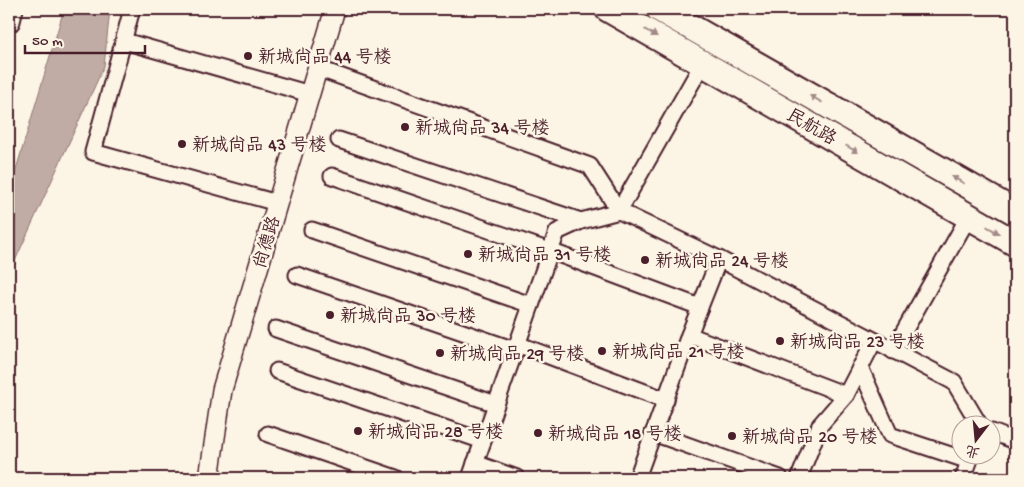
<svg xmlns="http://www.w3.org/2000/svg" width="1024" height="487" font-family="'Gochi Hand','LXGW WenKai TC',sans-serif">
  <rect width="100%" height="100%" fill="#fcf5e5"/>
  <filter id="ink" filterUnits="userSpaceOnUse"><feTurbulence type="fractalNoise" baseFrequency=".02" numOctaves="2"/><feDisplacementMap in="SourceGraphic" scale="10" xChannelSelector="R" yChannelSelector="G"/><feConvolveMatrix kernelMatrix="1 2 1 2 8 2 1 2 1" color-interpolation-filters="sRGB"/></filter>
  <g filter="url(#ink)">
    <polygon fill="#c0aca5" stroke="#917474" points="64,9 110,9 104,66 15,261 9,291 9,193"/>
    <g fill="none" stroke-linecap="round" stroke-linejoin="round">
      <g stroke="#4a1f2b" stroke-width="19">
        <g id="minor">
          <polyline points="132,9 93,152 277,203"/>
          <polyline points="124,41 310,94"/>
          <polyline points="317,68 590,166 619,211 719,259 954,382 979,424"/>
          <polyline points="339,140 581,221"/>
          <polyline points="332,176 550,251 700,307 689,335 846,395"/>
          <polyline points="312,230 531,305"/>
          <polyline points="297,275 515,350"/>
          <polyline points="700,307 719,259"/>
          <polyline points="276,329 496,404"/>
          <polyline points="517,344 666,400"/>
          <polyline points="893,351 969,216"/>
          <polyline points="860,367 890,435 969,461"/>
          <polyline points="277,371 483,441"/>
          <polyline points="992,432 1015,441"/>
          <polyline points="653,433 780,478"/>
          <polyline points="268,434 396,478"/>
          <polyline points="475,463 517,478"/>
          <polyline points="470,478 557,232 581,221 619,211 703,63"/>
          <polyline points="637,478 689,335"/>
          <polyline points="799,478 820,425 846,395 874,341"/>
          <polyline points="963,478 972,454"/>
        </g>
      </g>
      <g stroke="#4a1f2b" stroke-width="22">
        <polyline id="tertiary" points="209,478 222,390 335,9"/>
      </g>
      <g stroke="#4a1f2b" stroke-width="25">
        <polyline id="secondary" points="9,21 12,9"/>
      </g>
      <g stroke="#4a1f2b" stroke-width="29">
        <g id="trunk">
          <polyline points="608,9 1015,243"/>
          <polyline points="659,9 1015,212"/>
        </g>
      </g>
      <use href="#minor" stroke="#fcf5e5" stroke-width="15"/>
      <use href="#tertiary" stroke="#fcf5e5" stroke-width="19"/>
      <use href="#secondary" stroke="#fcf5e5" stroke-width="21"/>
      <use href="#trunk" stroke="#fcf5e5" stroke-width="25"/>
    </g>
    <defs><path id="oneway-solid" d="M-6-.8H1V-3.2L6.5 0L1 3.2V.8H-6Z" transform="scale(1.25)"/></defs>
    <g fill="#a38a88">
      <use href="#oneway-solid" transform="translate(651 33) rotate(30)"/>
      <use href="#oneway-solid" transform="translate(816 99) rotate(-150)"/>
      <use href="#oneway-solid" transform="translate(852 149) rotate(30)"/>
      <use href="#oneway-solid" transform="translate(958 180) rotate(-151)"/>
      <use href="#oneway-solid" transform="translate(993 230) rotate(30)"/>
    </g>
  </g>
  <g fill="#4a1f2b" stroke="#fcf5e5" stroke-width="2">
    <circle cx="248" cy="56" r="5"/>
    <circle cx="405" cy="127" r="5"/>
    <circle cx="182" cy="144" r="5"/>
    <circle cx="468" cy="254" r="5"/>
    <circle cx="645" cy="260" r="5"/>
    <circle cx="330" cy="315" r="5"/>
    <circle cx="780" cy="341" r="5"/>
    <circle cx="602" cy="351" r="5"/>
    <circle cx="440" cy="353" r="5"/>
    <circle cx="358" cy="431" r="5"/>
    <circle cx="538" cy="433" r="5"/>
    <circle cx="732" cy="436" r="5"/>
  </g>
  <g text-anchor="middle" stroke-width="5" stroke-linejoin="round" paint-order="stroke">
    <g font-size="18" fill="#4a1f2b" stroke="#fcf5e5" text-anchor="start">
      <text x="258" y="62">新城尚品 44 号楼</text>
      <text x="415" y="133">新城尚品 34 号楼</text>
      <text x="192" y="150">新城尚品 43 号楼</text>
      <text x="478" y="260">新城尚品 31 号楼</text>
      <text x="655" y="266">新城尚品 24 号楼</text>
      <text x="340" y="321">新城尚品 30 号楼</text>
      <text x="790" y="347">新城尚品 23 号楼</text>
      <text x="612" y="357">新城尚品 21 号楼</text>
      <text x="450" y="359">新城尚品 29 号楼</text>
      <text x="368" y="437">新城尚品 28 号楼</text>
      <text x="548" y="439">新城尚品 18 号楼</text>
      <text x="742" y="442">新城尚品 20 号楼</text>
    </g>
    <g font-size="18" fill="#4a1f2b" stroke="#fcf5e5">
      <text transform="translate(812 126) rotate(30)" y="6">民航路</text>
      <text transform="translate(266 242) rotate(-73)" y="6">尚德路</text>
    </g>
  </g>
  <rect width="1024" height="487" fill="none" stroke="#fcf5e5" stroke-width="30"/>
  <rect x="15" y="15" width="994" height="457" fill="none" stroke="#4a1f2b" stroke-width="2" filter="url(#ink)"/>
  <g transform="translate(976 440) rotate(196)"><circle r="24" fill="#fcf5e5" stroke="#b59f9b"/>
  <path d="M0-4L9 19L0 12L-9 19Z" fill="#4a1f2b"/>
  <text y="-8" font-size="14" font-weight="bold" text-anchor="middle" fill="#4a1f2b">北</text>
  </g>
  <path d="M25 45v8h120v-8" fill="none" stroke="#4a1f2b" stroke-width="2.5"/>
  <text x="32" y="45" font-size="15" fill="#4a1f2b" stroke="#fcf5e5" stroke-width="4" paint-order="stroke">50 m</text>
</svg>
